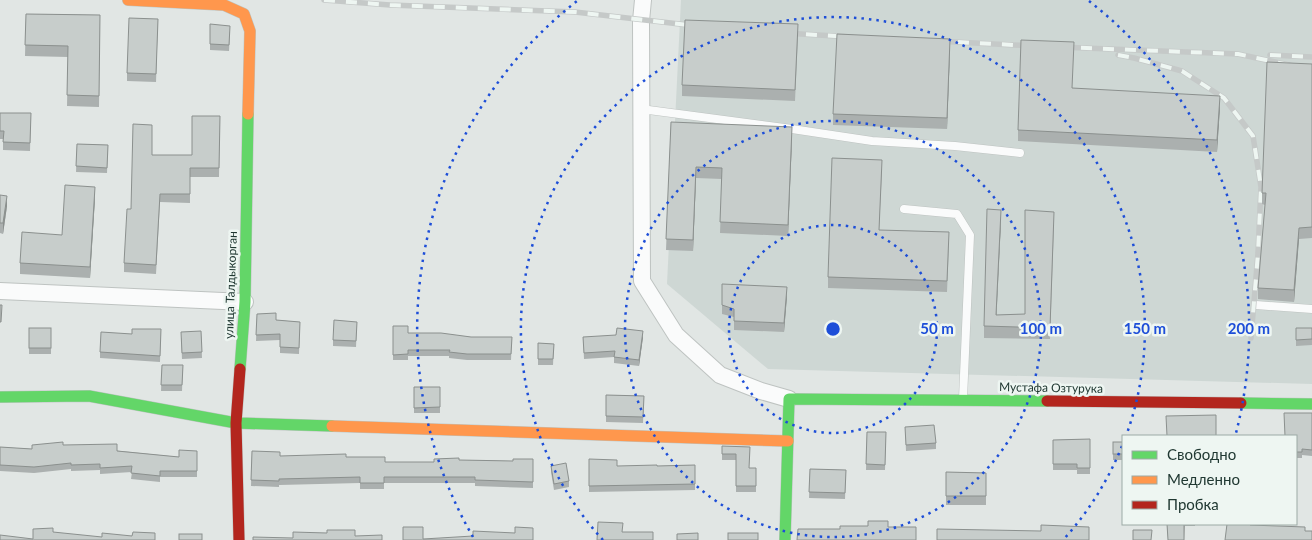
<svg xmlns="http://www.w3.org/2000/svg" width="1312" height="540" font-family="Lato,sans-serif">
  <rect width="100%" height="100%" fill="#e1e6e4"/>
  <polygon fill="#ced7d4" points="681,0 1312,0 1312,384 768,369 667,284"/>
  <g fill="none" stroke-linecap="round" stroke-linejoin="round">
    <g stroke="#bec3c1" stroke-width="9">
      <g id="lane">
        <polyline points="641,109 792,129 872,141 955,146 1020,153"/>
        <polyline points="904,209 957,214 970,235 963,399"/>
        <polyline points="1256,305 1312,309"/>
      </g>
    </g>
    <g stroke="#bec3c1" stroke-width="18">
      <g id="street">
        <polyline points="643,0 641,21 642,281 676,335 720,375 761,391 789,399"/>
        <polyline points="0,291 245,302"/>
      </g>
    </g>
    <g stroke="#bdc4c1" stroke-width="12">
      <g id="fast">
        <polyline points="240,369 245,302 248,114"/>
        <polyline points="0,397 89,396 236,423 332,426"/>
        <polyline points="1241,403 1312,404"/>
        <polyline points="785,540 789,399 1047,401"/>
      </g>
    </g>
    <g stroke="#bdc4c1" stroke-width="12">
      <g id="slow">
        <polyline points="128,0 224,5 244,14 250,31 248,114"/>
        <polyline points="332,426 788,441"/>
      </g>
    </g>
    <g stroke="#bdc4c1" stroke-width="12">
      <g id="jam">
        <polyline points="1047,401 1241,403"/>
        <polyline points="239,540 236,423 240,369"/>
      </g>
    </g>
    <use href="#lane" stroke="#fafbfb" stroke-width="8"/>
    <use href="#street" stroke="#fafbfb" stroke-width="16"/>
    <use href="#fast" stroke="#63d668" stroke-width="11"/>
    <use href="#slow" stroke="#ff974d" stroke-width="11"/>
    <use href="#jam" stroke="#b3261e" stroke-width="11"/>
    <g stroke="#c5c9c8" stroke-width="5.5">
      <g id="rail">
        <polyline points="324,0 390,5 575,12 697,26"/>
        <polyline points="784,33 852,37"/>
        <polyline points="936,41 1034,46"/>
        <polyline points="1059,47 1238,54 1312,70"/>
        <polyline points="1118,55 1134,58 1182,71 1224,98 1253,136 1261,187 1258,253 1251,338"/>
        <polyline points="1270,55 1312,57"/>
      </g>
    </g>
    <use href="#rail" stroke="#eef6f2" stroke-width="4" stroke-dasharray="11" stroke-linecap="butt"/>
  </g>
  <g fill="#abb0af">
    <polygon points="26,14 100,15 99,107 67,106 68,57 25,56"/>
    <polygon points="158,19 156,82 127,81 127,73"/>
    <polygon points="210,24 230,32 229,51 210,50"/>
    <polygon points="798,35 795,101 682,96 682,85"/>
    <polygon points="950,50 947,129 833,125 833,114"/>
    <polygon points="1312,64 1312,238 1299,239 1294,302 1258,299 1258,288 1265,205 1262,204 1262,193"/>
    <polygon points="1073,88 1220,107 1217,152 1018,141 1018,130"/>
    <polygon points="0,113 31,113 30,151 3,150 3,139 0,139"/>
    <polygon points="220,116 219,177 190,177 190,203 160,202 156,274 124,272 124,263 131,209 152,155 192,155"/>
    <polygon points="671,122 792,138 788,236 720,233 722,179 696,178 693,251 666,250"/>
    <polygon points="77,144 108,145 107,173 76,172"/>
    <polygon points="882,171 879,230 949,243 947,292 828,288 828,277"/>
    <polygon points="0,195 7,206 3,234 0,233"/>
    <polygon points="95,198 90,278 20,274 20,263 62,235"/>
    <polygon points="1001,221 996,315 1025,314 1054,223 1050,339 984,338 984,326"/>
    <polygon points="722,284 787,296 784,332 734,330 734,317 722,314"/>
    <polygon points="257,314 276,320 300,322 299,354 280,353 280,340 256,341"/>
    <polygon points="357,322 356,347 333,346 333,340"/>
    <polygon points="393,326 408,333 471,337 512,337 511,360 467,360 449,358 449,356 408,356 408,360 393,360"/>
    <rect x="29" y="328" width="22" height="26"/>
    <polygon points="1296,328 1312,328 1312,345 1296,346"/>
    <polygon points="161,329 160,362 100,358 100,352 132,334"/>
    <polygon points="201,331 202,358 182,359 181,338"/>
    <polygon points="583,337 643,337 639,366 614,363 614,357 584,359"/>
    <polygon points="538,343 554,344 553,365 538,365"/>
    <polygon points="162,365 183,365 182,391 161,391"/>
    <rect x="414" y="387" width="26" height="26"/>
    <polygon points="606,395 644,396 643,423 606,422"/>
    <polygon points="1312,413 1312,456 1302,455 1302,458 1296,458 1296,436"/>
    <polygon points="905,427 936,443 936,449 906,451"/>
    <polygon points="867,432 886,432 885,470 866,470"/>
    <polygon points="1090,439 1090,474 1077,474 1077,470 1053,470 1053,440"/>
    <rect x="1113" y="442" width="10" height="18"/>
    <polygon points="63,445 179,457 197,451 197,477 160,477 160,482 131,479 132,472 100,474 100,470 71,471 71,469 34,473 0,471 0,447 32,449"/>
    <polygon points="722,446 750,447 749,468 756,468 756,492 736,492 736,460 722,460"/>
    <polygon points="252,451 280,456 346,457 385,462 434,462 459,460 513,461 533,459 533,488 475,486 475,483 384,483 384,489 360,489 360,483 279,485 279,487 251,486"/>
    <polygon points="695,465 695,490 589,492 589,486 617,466 657,466"/>
    <polygon points="551,466 569,481 569,487 554,490 551,472"/>
    <polygon points="810,469 846,470 845,499 809,498"/>
    <polygon points="946,472 986,473 986,505 946,505"/>
    <polygon points="1167,524 1195,524 1195,526 1185,526 1184,540 1168,540"/>
  </g>
  <g fill="#8b908e">
    <polygon points="950,39 950,50 947,129 947,118"/>
    <polygon points="1220,96 1220,107 1217,152 1217,140"/>
    <polygon points="792,127 792,138 788,236 788,225"/>
    <polygon points="696,167 696,178 693,251 693,240"/>
    <polygon points="95,187 95,198 90,278 90,267"/>
    <polygon points="7,196 7,206 3,234 3,223"/>
    <polygon points="1001,210 1001,221 996,326 996,315"/>
    <polygon points="1299,228 1299,239 1294,302 1294,290"/>
    <polygon points="787,287 787,296 784,332 784,323"/>
    <polygon points="643,331 643,337 639,366 639,360"/>
  </g>
  <g fill="#c7cdcb" stroke="#8b908e">
    <polygon points="26,14 100,15 99,96 67,95 68,46 25,45"/>
    <polygon points="129,18 158,19 156,74 127,73"/>
    <polygon points="685,20 798,24 795,90 682,85"/>
    <polygon points="210,24 230,26 229,45 210,44"/>
    <polygon points="837,34 950,39 947,118 833,114"/>
    <polygon points="1021,40 1074,42 1072,88 1220,96 1217,140 1018,130"/>
    <polygon points="1267,62 1312,64 1312,227 1299,228 1294,290 1258,288 1266,193 1262,193"/>
    <polygon points="0,113 31,113 30,143 3,142 4,131 0,131"/>
    <polygon points="192,116 220,116 219,168 190,168 190,194 160,194 156,265 124,263 127,209 131,209 133,124 152,125 152,155 192,155"/>
    <polygon points="671,122 792,127 788,225 720,222 722,168 696,167 693,240 666,239"/>
    <polygon points="77,144 108,145 107,168 76,166"/>
    <polygon points="832,158 882,160 879,230 949,232 947,281 828,277"/>
    <polygon points="65,185 95,187 90,267 20,263 22,232 62,235"/>
    <polygon points="0,195 7,196 3,223 0,223"/>
    <polygon points="987,209 1001,210 996,315 1025,314 1025,210 1054,212 1050,328 984,326"/>
    <polygon points="722,284 787,287 784,323 734,321 734,309 722,305"/>
    <polygon points="0,305 2,305 1,322 0,322"/>
    <polygon points="276,313 276,320 300,322 299,348 280,347 280,334 256,335 257,314"/>
    <polygon points="334,320 357,322 356,341 333,340"/>
    <polygon points="393,326 408,326 408,333 441,333 471,337 512,337 511,354 467,354 449,352 450,350 408,350 408,354 393,355"/>
    <rect x="29" y="328" width="22" height="20"/>
    <polygon points="617,328 643,331 639,360 614,357 615,351 584,353 583,337 616,335"/>
    <polygon points="1296,328 1312,328 1312,339 1296,340"/>
    <polygon points="132,329 161,329 160,356 100,352 101,332 132,334"/>
    <polygon points="201,331 202,352 182,353 181,332"/>
    <polygon points="538,343 554,344 553,359 538,359"/>
    <polygon points="162,365 183,365 182,385 161,385"/>
    <polygon points="414,387 440,387 440,407 414,408"/>
    <polygon points="606,395 644,396 643,417 606,416"/>
    <polygon points="1284,413 1312,413 1312,450 1302,449 1302,452 1296,452 1296,436 1285,436"/>
    <polygon points="1216,415 1216,436 1167,436 1166,416"/>
    <polygon points="934,425 936,443 906,445 905,427"/>
    <polygon points="867,432 886,432 885,465 866,464"/>
    <polygon points="1090,439 1090,468 1077,468 1077,464 1053,464 1053,440"/>
    <polygon points="63,442 63,445 117,444 117,451 179,457 179,450 197,451 197,471 160,471 160,476 131,473 132,466 100,468 100,464 71,465 71,463 34,467 0,465 0,447 32,449 32,445"/>
    <rect x="1113" y="442" width="10" height="12"/>
    <polygon points="722,446 750,447 749,468 756,468 756,486 736,486 736,454 722,454"/>
    <polygon points="252,451 280,452 280,456 346,454 346,457 385,457 385,462 434,462 434,459 459,458 459,460 513,461 513,459 533,459 533,482 475,480 475,477 384,477 384,483 360,483 360,477 279,479 279,481 251,480"/>
    <polygon points="589,459 617,460 617,466 657,465 657,466 695,465 695,484 589,486"/>
    <polygon points="566,463 569,481 554,484 551,466"/>
    <polygon points="810,469 846,470 845,493 809,492"/>
    <polygon points="946,472 986,473 986,496 946,496"/>
    <polygon points="868,521 888,521 888,527 916,527 916,540 797,540 798,529 840,529 840,526 868,526"/>
    <polygon points="598,522 623,523 622,532 653,532 653,540 597,540"/>
    <polygon points="1167,524 1184,524 1184,540 1168,540"/>
    <polygon points="1227,524 1250,524 1250,525 1305,527 1305,531 1312,531 1312,540 1225,540"/>
    <polygon points="1041,525 1089,527 1089,540 937,540 937,529 1041,531"/>
    <polygon points="403,527 423,527 423,539 473,536 473,531 515,533 515,527 533,528 533,540 403,540"/>
    <polygon points="53,528 53,532 102,537 102,533 132,536 133,532 155,533 155,540 0,540 0,535 33,539 33,529"/>
    <polygon points="327,530 355,530 355,536 382,535 382,540 253,540 253,537 293,538 293,532 327,533"/>
    <polygon points="1133,530 1152,530 1151,540 1133,540"/>
    <polygon points="698,533 698,540 677,540 677,534"/>
    <rect x="728" y="533" width="30" height="7"/>
    <rect x="179" y="534" width="23" height="6"/>
  </g>
  <g fill="none" stroke="#1d4ed8" stroke-width="2.5" stroke-dasharray="2.5 5">
    <circle cx="833" cy="329" r="104"/>
    <circle cx="833" cy="329" r="208"/>
    <path d="M1122 446A312 312 0 0 1 1063 540M603 540A312 312 0 1 1 1126 436"/>
    <path d="M473 537A416 416 0 0 1 577 1M1089 1A416 416 0 0 1 1236 433"/>
  </g>
  <g text-anchor="middle" stroke-width="5" stroke-linejoin="round" paint-order="stroke">
    <g font-size="12" fill="#203832" stroke="#eef6f2">
      <text transform="translate(231 285) rotate(-88)" y="4">улица Талдыкорган</text>
      <text transform="translate(1051 388) rotate(1)" y="4">Мустафа Озтурука</text>
    </g>
  </g>
  <circle cx="833" cy="329" r="8" fill="#1d4ed8" stroke="#eef6f2" stroke-width="2.5"/>
  <g font-size="15" text-anchor="middle" font-weight="bold" fill="#1d4ed8" stroke="#eef6f2" stroke-width="5" stroke-linejoin="round" paint-order="stroke">
    <text x="937" y="334">50 m</text>
    <text x="1041" y="334">100 m</text>
    <text x="1145" y="334">150 m</text>
    <text x="1249" y="334">200 m</text>
  </g>
  <rect x="1122" y="435" width="175" height="90" fill="#eef6f2" stroke="#9caaa5"/>
  <rect x="1132" y="451" width="25" height="8" fill="#63d668" stroke="#9caaa5"/>
  <text x="1167" y="460" font-size="15" fill="#203832">Свободно</text>
  <rect x="1132" y="476" width="25" height="8" fill="#ff974d" stroke="#9caaa5"/>
  <text x="1167" y="485" font-size="15" fill="#203832">Медленно</text>
  <rect x="1132" y="501" width="25" height="8" fill="#b3261e" stroke="#9caaa5"/>
  <text x="1167" y="510" font-size="15" fill="#203832">Пробка</text>
</svg>
